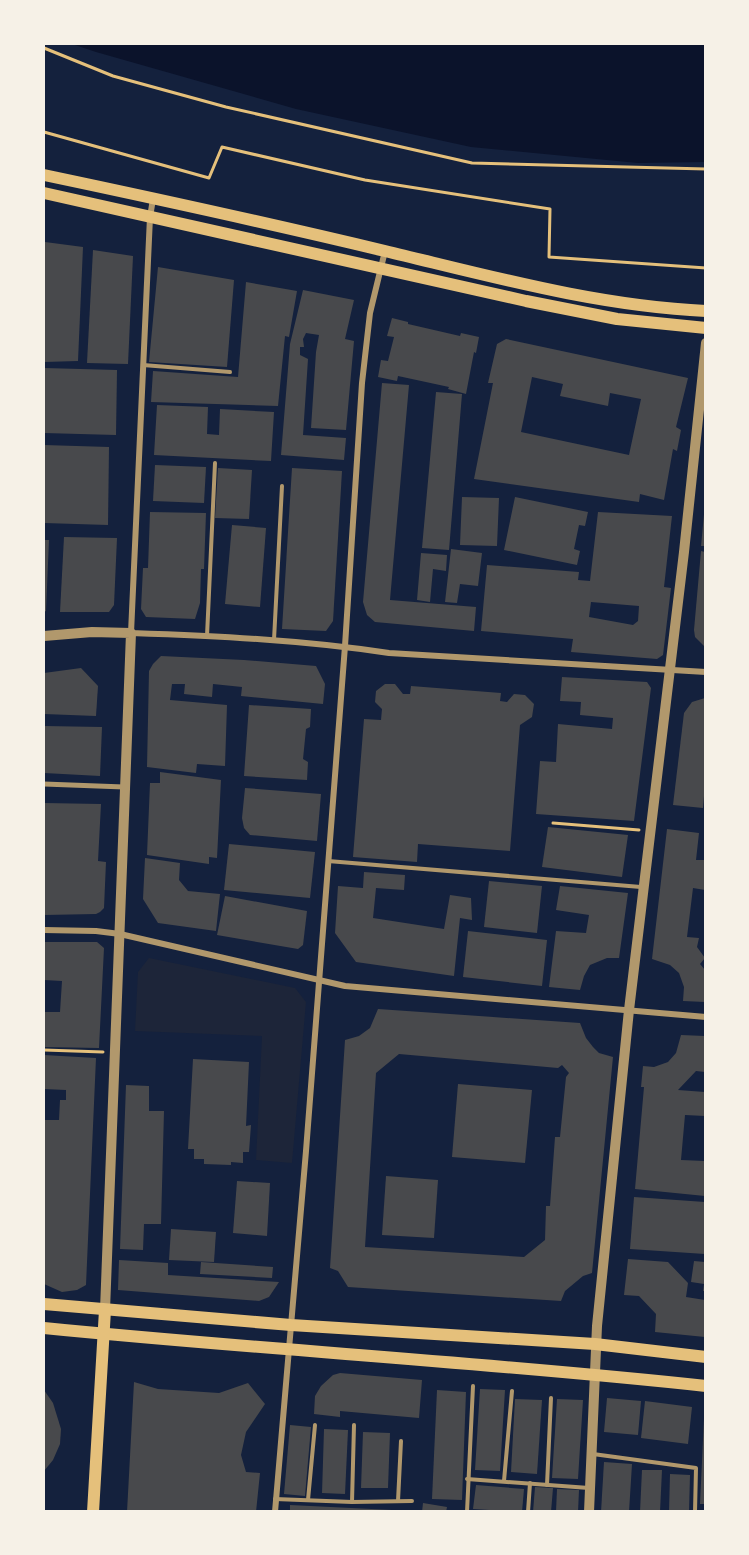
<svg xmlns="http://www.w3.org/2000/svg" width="749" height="1555" font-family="Bitter,serif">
  <rect width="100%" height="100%" fill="#14213d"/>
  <polygon fill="#1d2539" points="149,958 295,988 306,1002 292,1163 256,1160 262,1036 135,1031 138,972"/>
  <polygon fill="#0b132b" points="72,44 705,44 705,162 638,163 471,147 296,109 96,52"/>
  <g fill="#48494c" fill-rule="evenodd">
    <polygon points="45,242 83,247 78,361 44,362"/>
    <polygon points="93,250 133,256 128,364 87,363"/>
    <polygon points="158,267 234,280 227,367 149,362"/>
    <polygon points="246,282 297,291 289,337 285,336 278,406 151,402 153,371 238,377"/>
    <polygon points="303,290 354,300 345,339 354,341 346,430 311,428 316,352 319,335 306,333 303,339 304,347 300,347 300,355 308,359 303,435 346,438 344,460 281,455 290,344"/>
    <polygon points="392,318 408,322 408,324 460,336 461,333 479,337 476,353 474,352 466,394 448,389 449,387 398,376 397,381 378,377 381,360 388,361 394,337 387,336"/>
    <path d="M506 339 688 378 676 427 681 430 677 451 673 449 664 500 640 494 639 502 474 479 493 383H488L497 344ZM532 377 563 384 560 396 608 406 610 393 641 399 629 455 521 432Z"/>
    <polygon points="44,368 117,370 116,435 44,433"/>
    <polygon points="382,383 409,385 390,600 476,607 474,631 375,622 367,615 363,602"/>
    <polygon points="436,392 462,394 449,550 422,548"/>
    <polygon points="157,405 208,407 207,434 219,435 220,409 274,412 271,461 154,455"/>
    <polygon points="44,445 109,447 108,525 44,523"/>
    <polygon points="155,465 206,467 204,503 153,501"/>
    <polygon points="218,468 252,470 249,519 215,518"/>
    <polygon points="292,468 342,471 333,621 326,631 282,629"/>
    <polygon points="462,497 499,498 497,546 460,545"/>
    <polygon points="515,497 588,512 585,526 579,525 574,549 580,551 577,565 504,550"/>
    <polygon points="150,512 206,513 204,569 201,569 200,603 195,619 146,617 141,609 143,568 148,568"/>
    <path d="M598 512 672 516 664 587 671 588 663 655 657 659 571 652 573 639 481 631 487 565 579 572 578 580 590 581ZM591 602 639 606 638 621 633 625 589 617Z"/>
    <polygon points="704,514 705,514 705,546 701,546"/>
    <polygon points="232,525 266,528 260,607 225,604"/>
    <polygon points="64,537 117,538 114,605 109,612 60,612"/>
    <polygon points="44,540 49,540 46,611 44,612"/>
    <polygon points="451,549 482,553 478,586 460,584 457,603 445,602"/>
    <polygon points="701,551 705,552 705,647 695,637 694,630"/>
    <polygon points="421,553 447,555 446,571 433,569 430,602 417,600"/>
    <polygon points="161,656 244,660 316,666 325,684 323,704 241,696 242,687 213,684 212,697 184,694 185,684 172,684 170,700 227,705 225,766 197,764 196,773 147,767 149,671 153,664"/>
    <polygon points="81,668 98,686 96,716 44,714 44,673"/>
    <polygon points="562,677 647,682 651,688 634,821 536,814 540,761 556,762 558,724 612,729 613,718 580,715 581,702 560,701"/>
    <polygon points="385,684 395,684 403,694 410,694 411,686 501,693 500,701 507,702 514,694 525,695 534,704 532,717 520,725 510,851 418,844 417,862 353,857 364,719 381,720 382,709 375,702 376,691"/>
    <polygon points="705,698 705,784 703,808 673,805 684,713 692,702"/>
    <polygon points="249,705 311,709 310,727 306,729 303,759 308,762 307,780 244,776"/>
    <polygon points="44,726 102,727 100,776 44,773"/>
    <polygon points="160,772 221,780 217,858 209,857 209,864 147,855 150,783 160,783"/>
    <polygon points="245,788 321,794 317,841 250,835 244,828 242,818"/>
    <polygon points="44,803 101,804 98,861 106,862 104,908 100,912 96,914 44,915"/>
    <polygon points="548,827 628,835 622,877 542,867"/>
    <polygon points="667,829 699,833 696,860 705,860 705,890 693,888 687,937 699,938 697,947 705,958 700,964 705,970 705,1002 683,1001 684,987 679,973 670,965 652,959"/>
    <polygon points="229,844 315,852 310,898 224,890"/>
    <polygon points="145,858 180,863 179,880 188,891 220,894 216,931 158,923 143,899"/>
    <polygon points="364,872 405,875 404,890 376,888 373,918 444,929 450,895 471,898 472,920 460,918 454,976 356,962 335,933 338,886 363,888"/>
    <polygon points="489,881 542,886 537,933 484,927"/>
    <polygon points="560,886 628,893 619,958 607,958 590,965 584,976 580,990 549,987 556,931 586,933 589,915 556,910"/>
    <polygon points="225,896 307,911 303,945 298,949 217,935"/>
    <polygon points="468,931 547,940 542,986 463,977"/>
    <polygon points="44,942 97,942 104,948 99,1048 44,1047 44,1012 60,1012 62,981 44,980"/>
    <path d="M378 1009 580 1023 586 1038 593 1047 599 1053 613 1057 592 1273 583 1276 565 1291 561 1301 348 1287 338 1271 330 1268 345 1040 359 1036 370 1028ZM399 1054 558 1068 562 1065 569 1073 566 1077 560 1137H555L550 1206H546L545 1240 524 1257 365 1247 376 1073Z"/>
    <polygon points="681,1035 705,1036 705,1072 696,1071 678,1090 705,1092 705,1116 685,1115 681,1160 705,1161 705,1196 635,1189 644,1087 641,1087 643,1066 654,1067 668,1062 676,1053"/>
    <polygon points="44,1055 96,1058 86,1285 77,1290 62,1292 44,1284 44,1120 59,1120 60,1100 66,1100 66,1090 44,1089"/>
    <polygon points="193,1059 249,1062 246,1126 251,1125 249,1152 243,1152 243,1163 231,1162 231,1165 204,1164 204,1159 194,1159 194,1149 188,1149"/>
    <polygon points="458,1084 532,1090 525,1163 452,1157"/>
    <polygon points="126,1085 149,1086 149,1111 164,1111 161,1224 144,1224 143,1250 120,1249"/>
    <polygon points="386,1176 438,1180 434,1238 382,1235"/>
    <polygon points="237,1181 270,1183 267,1236 233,1233"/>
    <polygon points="634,1197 705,1202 705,1254 630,1249"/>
    <polygon points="171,1229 216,1232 214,1262 169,1260"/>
    <polygon points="628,1259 668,1262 688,1283 686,1297 705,1300 705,1337 655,1332 656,1314 639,1296 624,1295"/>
    <polygon points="119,1260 168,1263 168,1275 279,1282 269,1297 259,1301 118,1290"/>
    <polygon points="694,1261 705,1262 705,1291 703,1291 704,1284 691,1282"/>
    <polygon points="201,1262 273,1267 272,1278 200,1274"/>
    <polygon points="340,1373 422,1380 419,1418 340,1411 340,1417 314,1414 315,1396 321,1386 333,1375"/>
    <polygon points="134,1382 158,1389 219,1393 248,1383 265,1404 246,1432 241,1455 246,1472 260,1473 256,1512 127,1512"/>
    <polygon points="480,1389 505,1390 500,1471 475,1470"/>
    <polygon points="44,1390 53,1403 61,1429 60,1444 53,1460 44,1471"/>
    <polygon points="437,1390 466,1392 462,1500 432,1499"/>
    <polygon points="607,1398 641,1401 638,1435 604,1432"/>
    <polygon points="515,1399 542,1400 537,1474 511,1472"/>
    <polygon points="557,1399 583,1400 578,1479 552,1478"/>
    <polygon points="645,1401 692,1407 688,1444 641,1438"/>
    <polygon points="704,1418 705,1418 705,1504 700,1504"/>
    <polygon points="290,1425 311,1427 305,1496 284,1494"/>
    <polygon points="324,1429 348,1430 345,1494 322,1493"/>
    <polygon points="363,1432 390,1433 388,1488 361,1488"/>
    <polygon points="604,1462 632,1464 629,1512 601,1512"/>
    <polygon points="642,1470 662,1470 660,1512 640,1512"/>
    <polygon points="670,1474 690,1475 689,1512 669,1512"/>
    <polygon points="476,1485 524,1489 522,1512 473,1509"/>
    <polygon points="535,1487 553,1488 551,1512 533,1512"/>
    <polygon points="557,1489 579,1490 578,1512 556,1512"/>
    <polygon points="423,1503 447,1507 446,1512 422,1512"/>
    <polygon points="290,1505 392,1510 392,1512 290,1512"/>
  </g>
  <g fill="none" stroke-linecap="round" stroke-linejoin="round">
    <g stroke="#e5c07b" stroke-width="3">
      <polyline points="44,48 113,76 226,107 472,163 706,169"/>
      <polyline points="44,132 209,178 222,147 365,180 550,209 549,257 706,268"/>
      <polyline points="553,823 639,830"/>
      <polyline points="44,1050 103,1052"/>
    </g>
    <g stroke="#b1986c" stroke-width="4">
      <polyline points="143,365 230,372"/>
      <polyline points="207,636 215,463"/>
      <polyline points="274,640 282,486"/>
      <polyline points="328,861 641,887"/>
      <polyline points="593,1454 696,1468 695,1512"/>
      <polyline points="467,1479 589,1488"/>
      <polyline points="504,1481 512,1391"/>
      <polyline points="547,1485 551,1398"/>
      <polyline points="275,1499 352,1502 412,1501"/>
      <polyline points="308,1500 315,1425"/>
      <polyline points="398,1501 401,1441"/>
      <polyline points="352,1502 354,1425"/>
      <polyline points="467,1512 473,1386"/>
      <polyline points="528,1512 530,1483"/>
    </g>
    <polyline stroke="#b1986c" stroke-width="5" points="44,784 124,787"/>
    <g stroke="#b1986c" stroke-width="6">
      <path d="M153 199 150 217 131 633C217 636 304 640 389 653L706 672"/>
      <polyline points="44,930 96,931 120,934 345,986 706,1017"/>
      <polyline points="275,1512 306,1151 345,646 362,383 370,313 385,251"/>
    </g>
    <g stroke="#b1986c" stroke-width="10">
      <polyline points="44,636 92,632 131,633 105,1310"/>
      <polyline points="589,1512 597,1326 629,1010 684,552 706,343"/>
    </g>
    <g stroke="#e5c07b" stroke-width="12">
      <path d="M44 175C158 199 272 224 385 251 490 276 597 306 706 311"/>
      <polyline points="44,193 526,301 617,319 706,328"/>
      <polyline points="44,1304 291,1325 595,1344 706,1357"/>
      <path d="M44 1328C264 1350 485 1362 706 1386"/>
      <polyline points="93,1512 105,1310"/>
    </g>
  </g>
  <rect width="749" height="1555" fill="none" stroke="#f6f1e7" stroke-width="90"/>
</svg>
